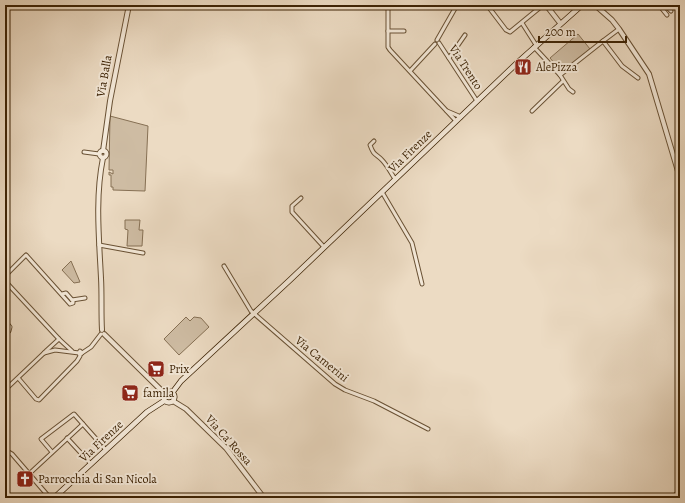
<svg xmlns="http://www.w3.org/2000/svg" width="685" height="503" font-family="Alegreya,serif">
  <rect width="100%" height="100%" fill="#ecdbc3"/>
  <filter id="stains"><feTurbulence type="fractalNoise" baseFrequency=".005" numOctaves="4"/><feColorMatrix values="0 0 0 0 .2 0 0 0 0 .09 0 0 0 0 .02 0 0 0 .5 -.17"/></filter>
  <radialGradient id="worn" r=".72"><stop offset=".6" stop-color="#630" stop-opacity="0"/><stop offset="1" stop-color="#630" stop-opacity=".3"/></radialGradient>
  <g fill="#cebca3" stroke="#867054">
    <polygon points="578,34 590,49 562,72 550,58"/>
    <polygon points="110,116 148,126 145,191 113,190 113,187 111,187 111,175 109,175 109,172 113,174 113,170 109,170"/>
    <polygon points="125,220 140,220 139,230 143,230 142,246 127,246 128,230 125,229"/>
    <polygon points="71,261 80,282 74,283 62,270"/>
    <polygon points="186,317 190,321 194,317 201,318 209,327 179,355 164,339"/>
  </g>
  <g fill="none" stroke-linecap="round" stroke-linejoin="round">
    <g stroke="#695134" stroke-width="5">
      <g id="minor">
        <polyline points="388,5 388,47 390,50 456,121"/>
        <polyline points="487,5 506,30 510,32 543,5"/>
        <polyline points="659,5 667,15"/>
        <polyline points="665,5 671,11"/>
        <polyline points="522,23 536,45"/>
        <polyline points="619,29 603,41 622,66 638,78"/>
        <polyline points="388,31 404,31"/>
        <polyline points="437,40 457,5"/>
        <polyline points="439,43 477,101"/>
        <polyline points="534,47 560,75 569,89 573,92"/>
        <polyline points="449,58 465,35"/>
        <polyline points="410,71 435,44"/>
        <polyline points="560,75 603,41"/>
        <polyline points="447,111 461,117"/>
        <polyline points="532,111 563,81"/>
        <path d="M374 141 370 145C374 156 375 153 382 160 387 165 391 173 395 179"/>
        <polyline points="84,152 99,154"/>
        <polyline points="382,192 412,243 422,284"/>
        <polyline points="301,198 292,206 292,212 324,247"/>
        <polyline points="99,245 143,253"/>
        <polyline points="224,266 251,311 335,384 345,390 374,401 428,429"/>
        <polyline points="5,276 26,255 70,304 73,303 73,301 66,293 62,294"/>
        <polyline points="5,281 59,339 72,351"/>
        <polyline points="72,300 85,298"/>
        <polyline points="5,321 10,327 9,331"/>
        <polyline points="44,353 47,350 59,339"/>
        <polyline points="82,353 91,347 101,334"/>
        <polyline points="19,379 36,399 39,400 77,361 80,356 79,353 80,351 82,353 80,355"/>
        <polyline points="5,390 44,353 55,350 79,353"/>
        <polyline points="67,438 91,464"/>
        <polyline points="5,450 12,454 50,498"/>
        <polyline points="52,452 41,439 74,414 106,450"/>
        <polyline points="29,474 83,424"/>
      </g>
    </g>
    <g stroke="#695134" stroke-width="6">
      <g id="tertiary">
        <polyline points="546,5 560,23"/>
        <polyline points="595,5 612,20 619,29 649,74 680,178"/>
        <circle cx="103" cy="154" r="3.5"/>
        <polyline points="103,151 110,101 129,5"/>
        <polyline points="680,281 680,303"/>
        <path d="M102 330C101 313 102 295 101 278 99 238 95 197 103 158"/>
        <polyline points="104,334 164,393"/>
        <polyline points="173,401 186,409 226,448 264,498"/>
      </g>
    </g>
    <g stroke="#3d2305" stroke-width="6">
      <g id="secondary">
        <circle cx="169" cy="397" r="5.5"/>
        <polyline points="172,393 181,381 291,279 517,63 582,5"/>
        <polyline points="54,498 147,412 164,401"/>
      </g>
    </g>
    <g stroke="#3d2305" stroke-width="8">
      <polyline id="trunk" points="673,498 680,494"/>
    </g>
    <use href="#minor" stroke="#f3e8d8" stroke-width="3"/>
    <use href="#tertiary" stroke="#f3e8d8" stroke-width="4"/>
    <use href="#secondary" stroke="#f3e8d8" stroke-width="4.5"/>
    <use href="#trunk" stroke="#ecdbc3" stroke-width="5.5"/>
  </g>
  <defs>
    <g id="restaurant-square" transform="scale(0.9)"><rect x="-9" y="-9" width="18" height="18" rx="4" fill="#8f2418" stroke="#f3e8d8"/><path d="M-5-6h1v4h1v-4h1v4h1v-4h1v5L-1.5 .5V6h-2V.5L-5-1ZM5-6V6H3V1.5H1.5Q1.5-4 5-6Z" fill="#fff"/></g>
    <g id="supermarket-square" transform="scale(0.9)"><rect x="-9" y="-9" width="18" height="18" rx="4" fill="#8f2418" stroke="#f3e8d8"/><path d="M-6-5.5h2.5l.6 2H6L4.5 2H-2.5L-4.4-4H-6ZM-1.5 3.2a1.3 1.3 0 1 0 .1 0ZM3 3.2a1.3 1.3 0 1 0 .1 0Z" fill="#fff"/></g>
    <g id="church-square" transform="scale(0.9)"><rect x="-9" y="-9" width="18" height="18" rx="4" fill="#8f2418" stroke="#f3e8d8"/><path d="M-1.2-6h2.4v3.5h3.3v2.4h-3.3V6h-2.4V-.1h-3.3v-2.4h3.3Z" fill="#fff"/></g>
  </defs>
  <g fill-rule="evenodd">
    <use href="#restaurant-square" x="523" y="67"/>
    <use href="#supermarket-square" x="156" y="369"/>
    <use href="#supermarket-square" x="130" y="393"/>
    <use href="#church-square" x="25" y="479"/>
  </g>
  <g text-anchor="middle" stroke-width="4" stroke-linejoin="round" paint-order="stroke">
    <g font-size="12" fill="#3d2305" stroke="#f3e8d8">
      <text transform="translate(466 67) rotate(57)" y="4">Via Trento</text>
      <text transform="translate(104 76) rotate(-80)" y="4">Via Balla</text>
      <text transform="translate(410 151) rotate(-44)" y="4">Via Firenze</text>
      <text transform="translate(322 359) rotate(39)" y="4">Via Camerini</text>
      <text transform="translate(229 440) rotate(48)" y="4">Via Ca' Rossa</text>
      <text transform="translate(101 441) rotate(-43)" y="4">Via Firenze</text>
    </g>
    <g font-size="12" fill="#3d2305" stroke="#f3e8d8" text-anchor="start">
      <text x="536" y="71">AlePizza</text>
      <text x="169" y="373">Prix</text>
      <text x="143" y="397">famila</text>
      <text x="38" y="483">Parrocchia di San Nicola</text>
    </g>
  </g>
  <rect width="685" height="503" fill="none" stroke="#ecdbc3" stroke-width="20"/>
  <rect x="6" y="6" width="673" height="491" fill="none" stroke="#3d2305" stroke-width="2"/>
  <rect x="10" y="10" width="665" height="483" fill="none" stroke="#3d2305"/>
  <path d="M539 36v6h87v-6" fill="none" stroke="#3d2305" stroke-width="2"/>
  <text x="545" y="36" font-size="12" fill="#3d2305" stroke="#f3e8d8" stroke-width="3" paint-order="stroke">200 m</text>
  <rect width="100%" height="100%" filter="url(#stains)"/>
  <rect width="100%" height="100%" fill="url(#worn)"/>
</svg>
